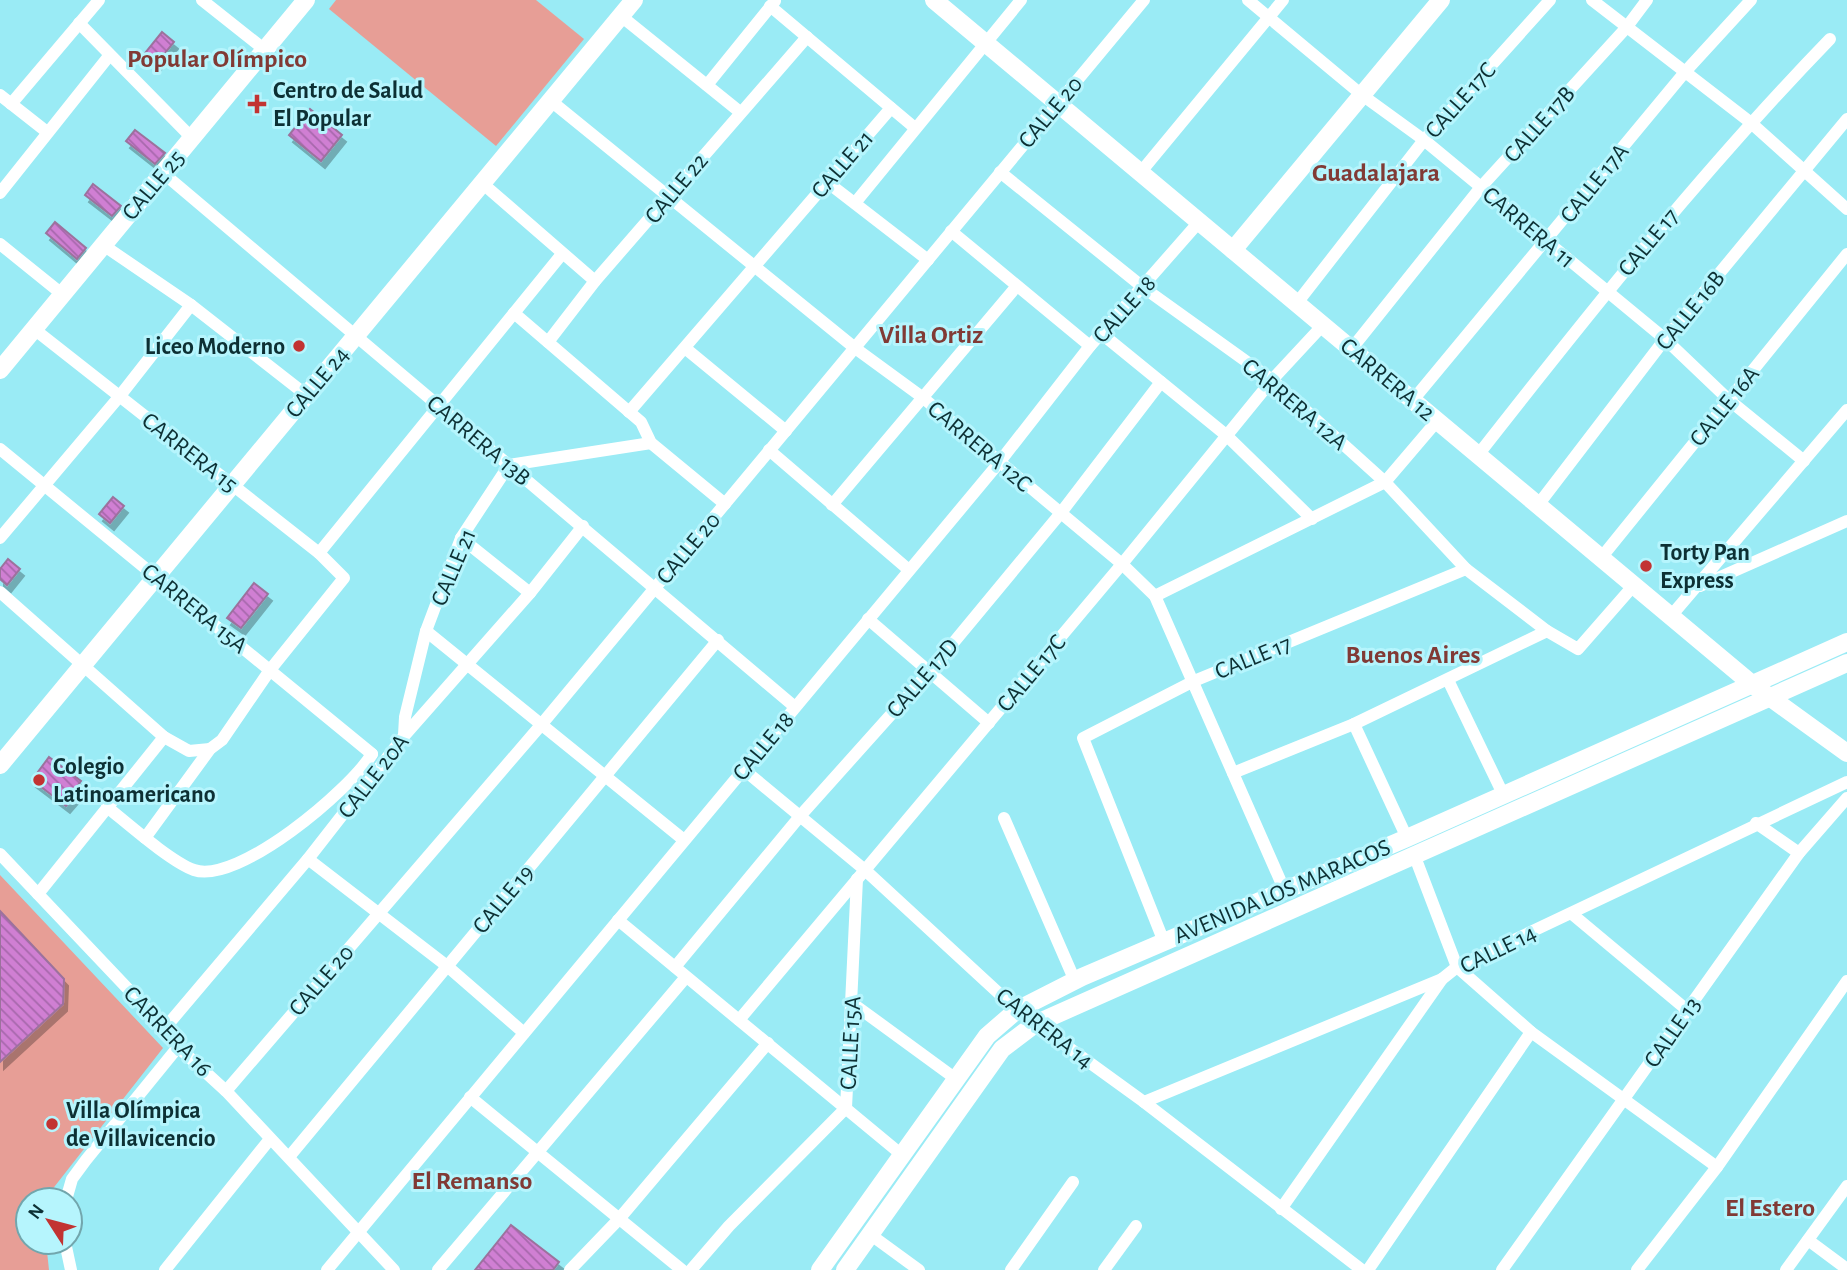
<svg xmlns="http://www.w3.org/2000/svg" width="1847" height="1270" font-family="'Alegreya Sans',sans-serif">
  <defs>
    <pattern id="building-back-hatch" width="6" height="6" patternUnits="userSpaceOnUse" patternTransform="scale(1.75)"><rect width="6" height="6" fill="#d07fd3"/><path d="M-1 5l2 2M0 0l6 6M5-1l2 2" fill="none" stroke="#a768ac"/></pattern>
    <filter id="shadow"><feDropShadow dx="4" dy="7" stdDeviation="0" flood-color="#0004"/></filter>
  </defs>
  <rect width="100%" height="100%" fill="#9aebf5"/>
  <g fill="#e79e96">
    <polygon points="336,0 536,0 584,39 496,146 329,9"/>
    <polygon points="0,875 163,1048 44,1200 28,1200 28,1242 46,1242 49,1270 0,1270"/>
  </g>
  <g fill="url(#building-back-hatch)" stroke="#9c729d" stroke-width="2" filter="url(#shadow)">
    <polygon points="162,32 174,42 157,63 145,53"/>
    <polygon points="310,109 342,135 321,161 289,135"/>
    <polygon points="135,130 165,153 155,164 126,141"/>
    <polygon points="93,184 121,206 112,216 85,195"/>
    <polygon points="55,222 86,248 77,259 46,233"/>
    <polygon points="113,497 124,506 110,523 99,514"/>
    <polygon points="8,559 20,569 7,585 0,579 0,569"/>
    <polygon points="254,583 268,594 241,628 227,618"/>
    <polygon points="49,757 81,781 75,789 78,792 66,806 32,780"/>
    <polygon points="0,911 64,979 63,1004 0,1062"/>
    <polygon points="511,1225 559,1262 553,1270 475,1270"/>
  </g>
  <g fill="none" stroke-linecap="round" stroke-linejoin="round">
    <g stroke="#fff" stroke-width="12">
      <polyline points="202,0 265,50"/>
      <polyline points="1248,0 1362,95 1424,140 1665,339 1729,400 1804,461"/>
      <polyline points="1592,0 1750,122 1847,209"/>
      <polyline points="770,6 915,128"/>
      <polyline points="621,16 740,112"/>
      <polyline points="79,23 192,138"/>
      <polyline points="707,85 775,1"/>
      <polyline points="0,95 47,132"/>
      <polyline points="551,101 855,348 922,397 1122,564 1155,596 1284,889"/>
      <polyline points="11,104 99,0"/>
      <polyline points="1000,172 1144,288 1272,380 1385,482 1466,569 1547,631 1578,649 1634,585"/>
      <polyline points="163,173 795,707"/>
      <polyline points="1140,173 1283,0"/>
      <polyline points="827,182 928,260"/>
      <polyline points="482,183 595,281"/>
      <polyline points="0,193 109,56"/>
      <polyline points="855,203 1021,0"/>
      <polyline points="951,231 1090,346"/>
      <polyline points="0,244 62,294"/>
      <polyline points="103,245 191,305 305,394"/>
      <polyline points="1297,303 1424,140 1550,0"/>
      <polyline points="514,313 641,422 651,443 725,504"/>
      <polyline points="34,329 319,553 344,578 270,670 222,740 210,749 145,838"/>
      <polyline points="1102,334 1226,435 1312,519"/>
      <polyline points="548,342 595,281 807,37"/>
      <polyline points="1353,347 1481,187 1626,28 1647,0"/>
      <polyline points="685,348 786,431"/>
      <polyline points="1413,400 1685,72 1751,0"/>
      <polyline points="629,412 891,108"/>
      <polyline points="0,449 372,754"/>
      <polyline points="769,450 909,570"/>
      <path d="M1478 455C1590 312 1703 170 1830 39"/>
      <polyline points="832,505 1016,287"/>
      <polyline points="1538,505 1665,339 1847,119"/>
      <polyline points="0,538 119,397 191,305"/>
      <polyline points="461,538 530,593"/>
      <polyline points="319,553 562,254"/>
      <polyline points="1601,558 1847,254"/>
      <polyline points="1700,586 1847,521"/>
      <polyline points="0,592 164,737 189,751 210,749"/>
      <polyline points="1155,596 1385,482 1437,421"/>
      <polyline points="1671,616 1847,410"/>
      <polyline points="868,619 989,723"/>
      <polyline points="426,631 684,840"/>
      <polyline points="1448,680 1503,794"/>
      <polyline points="1354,724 1407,838"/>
      <polyline points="404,735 405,717 426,631 461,538 509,465 651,443"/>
      <polyline points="743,769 865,870 1017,1010 1144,1102 1362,1270"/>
      <polyline points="1233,773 1354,724 1547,631"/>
      <path d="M107 807C127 823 171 862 194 870 238 885 350 790 372 754"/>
      <polyline points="1004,818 1075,981"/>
      <polyline points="1756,823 1799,853"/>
      <polyline points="0,854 165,1028 178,1047 226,1091 394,1270"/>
      <polyline points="1415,857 1457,967 1531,1032 1717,1167"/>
      <polyline points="308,859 447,966 524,1033"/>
      <polyline points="38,894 164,737"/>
      <polyline points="1572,914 1687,1010"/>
      <polyline points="618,920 902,1155"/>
      <polyline points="1164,942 1083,738 1194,681 1466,569"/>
      <polyline points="675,967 801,815 930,671 1060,514 1161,382"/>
      <polyline points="852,1003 956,1079"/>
      <polyline points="739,1020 1122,564 1272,380 1323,325"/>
      <polyline points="165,1028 308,859 404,736 530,593 583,526"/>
      <polyline points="226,1091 541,725 1144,0"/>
      <polyline points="470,1097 682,1270"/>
      <polyline points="1144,1102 1442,979 1457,967 1847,782"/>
      <polyline points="289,1157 718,640"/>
      <polyline points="66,1200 72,1179 86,1160 178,1047"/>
      <polyline points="1281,1209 1442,979"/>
      <polyline points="871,1235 919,1270"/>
      <polyline points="1808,1240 1847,1269"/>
      <polyline points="65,1242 71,1270"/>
      <polyline points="165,1270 270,1139"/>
      <polyline points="327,1270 998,464 1090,346 1199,222"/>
      <polyline points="438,1270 686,977"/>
      <polyline points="570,1270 619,1219 768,1043"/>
      <polyline points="691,1270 729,1226 846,1108 857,879"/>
      <polyline points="1011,1270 1073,1182"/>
      <polyline points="1104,1270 1136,1226"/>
      <polyline points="1368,1270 1531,1032"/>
      <polyline points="1502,1270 1799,853 1847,798"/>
      <polyline points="1637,1270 1717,1167 1847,981"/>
      <polyline points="1786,1270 1847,1186"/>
    </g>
    <g stroke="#fff" stroke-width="18">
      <polyline points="934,0 1753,685 1847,753"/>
      <polyline points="1233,250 1441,0"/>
      <polyline points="0,370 306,0"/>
      <polyline points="0,765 634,0"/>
      <polyline points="820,1270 987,1036 1017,1010 1082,977 1407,838 1847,642"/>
      <polyline points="845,1270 1002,1049 1035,1024 1847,663"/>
    </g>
  </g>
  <g fill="#c23332" stroke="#b6f5fd" stroke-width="2.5">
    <path d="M253.5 93.5h7v7h7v7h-7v7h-7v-7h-7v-7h7z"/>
    <circle cx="299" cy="346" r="7"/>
    <circle cx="1646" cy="566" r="7"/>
    <circle cx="39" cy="780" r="7"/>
    <circle cx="52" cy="1124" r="7"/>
  </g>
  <g text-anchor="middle" stroke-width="6" stroke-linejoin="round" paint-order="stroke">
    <g font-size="24" font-weight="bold" fill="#0d3034" stroke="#b6f5fd" text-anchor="start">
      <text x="273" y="98">Centro de Salud<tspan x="273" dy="28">El Popular</tspan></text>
      <text x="285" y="354" text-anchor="end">Liceo Moderno</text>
      <text x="1660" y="560">Torty Pan<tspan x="1660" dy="28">Express</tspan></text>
      <text x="53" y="774">Colegio<tspan x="53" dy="28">Latinoamericano</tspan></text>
      <text x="66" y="1118">Villa Olímpica<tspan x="66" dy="28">de Villavicencio</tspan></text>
    </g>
    <g font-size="24" fill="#0d3034" stroke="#b6f5fd">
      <text transform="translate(1460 100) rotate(-48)" y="8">CALLE 17C</text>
      <text transform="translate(1050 112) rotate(-50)" y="8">CALLE 20</text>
      <text transform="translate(1539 124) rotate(-48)" y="8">CALLE 17B</text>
      <text transform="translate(842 164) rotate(-49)" y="8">CALLE 21</text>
      <text transform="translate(1594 183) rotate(-51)" y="8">CALLE 17A</text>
      <text transform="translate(153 185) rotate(-50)" y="8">CALLE 25</text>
      <text transform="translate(676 188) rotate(-50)" y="8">CALLE 22</text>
      <text transform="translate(1529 227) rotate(40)" y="8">CARRERA 11</text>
      <text transform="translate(1648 242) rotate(-50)" y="8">CALLE 17</text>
      <text transform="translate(1124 309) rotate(-48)" y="8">CALLE 18</text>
      <text transform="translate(1690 310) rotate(-51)" y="8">CALLE 16B</text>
      <text transform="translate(1388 379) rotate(40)" y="8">CARRERA 12</text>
      <text transform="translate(317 382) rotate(-50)" y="8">CALLE 24</text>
      <text transform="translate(1295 404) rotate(40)" y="8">CARRERA 12A</text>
      <text transform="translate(1724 406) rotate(-51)" y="8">CALLE 16A</text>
      <text transform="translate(479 440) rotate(40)" y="8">CARRERA 13B</text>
      <text transform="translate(980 446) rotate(40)" y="8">CARRERA 12C</text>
      <text transform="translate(190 452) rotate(38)" y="8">CARRERA 15</text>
      <text transform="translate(688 548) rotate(-50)" y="8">CALLE 20</text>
      <text transform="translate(453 567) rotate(-67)" y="8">CALLE 21</text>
      <text transform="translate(195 608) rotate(39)" y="8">CARRERA 15A</text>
      <text transform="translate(1253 657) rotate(-22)" y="8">CALLE 17</text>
      <text transform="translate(1031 673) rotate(-50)" y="8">CALLE 17C</text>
      <text transform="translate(922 678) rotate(-49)" y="8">CALLE 17D</text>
      <text transform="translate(763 746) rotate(-50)" y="8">CALLE 18</text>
      <text transform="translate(373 776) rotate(-52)" y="8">CALLE 20A</text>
      <text transform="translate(1282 891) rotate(-23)" y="8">AVENIDA LOS MARACOS</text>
      <text transform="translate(503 899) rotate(-50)" y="8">CALLE 19</text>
      <text transform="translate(1498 949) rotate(-26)" y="8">CALLE 14</text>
      <text transform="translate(321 980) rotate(-49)" y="8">CALLE 20</text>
      <text transform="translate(1045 1028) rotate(38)" y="8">CARRERA 14</text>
      <text transform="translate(168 1031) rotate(46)" y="8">CARRERA 16</text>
      <text transform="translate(1672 1032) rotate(-55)" y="8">CALLE 13</text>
      <text transform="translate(850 1043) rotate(-87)" y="8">CALLE 15A</text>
    </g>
    <g font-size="26" font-weight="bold" fill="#813a35" stroke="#b6f5fd">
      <text x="217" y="67">Popular Olímpico</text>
      <text x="1376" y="181">Guadalajara</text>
      <text x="931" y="343">Villa Ortiz</text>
      <text x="1413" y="663">Buenos Aires</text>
      <text x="472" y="1189">El Remanso</text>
      <text x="1770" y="1216">El Estero</text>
    </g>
  </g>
  <g transform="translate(49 1221) rotate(306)"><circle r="33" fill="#b6f5fd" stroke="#72a6ad" stroke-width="2"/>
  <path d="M0-5L12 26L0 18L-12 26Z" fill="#c23332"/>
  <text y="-10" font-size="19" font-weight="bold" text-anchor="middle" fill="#0d3034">N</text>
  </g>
</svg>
